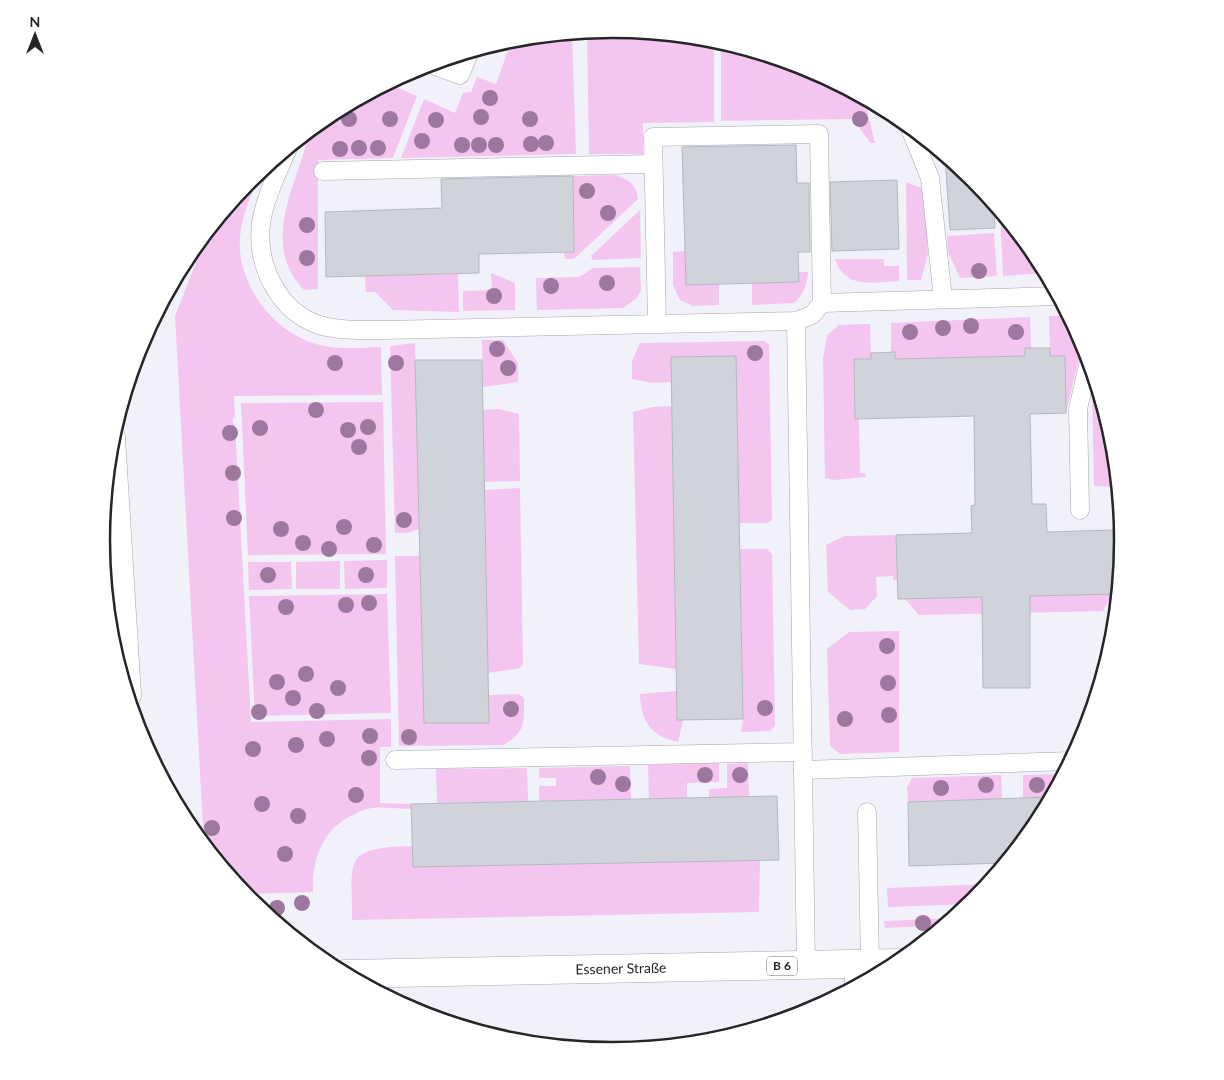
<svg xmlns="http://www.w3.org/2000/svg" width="1224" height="1080" font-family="Lato,sans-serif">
  <rect width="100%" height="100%" fill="#f1f2f9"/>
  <g fill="#f4c5ef">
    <polygon points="612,29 691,37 692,44 714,44 714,122 643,123 643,154 589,154 587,31"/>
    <polygon points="572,33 576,154 401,158 424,99 455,113 463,93 471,92 477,77 496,84 512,39"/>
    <polygon points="721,44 729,44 808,68 864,98 875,143 871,143 852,119 721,121"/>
    <path d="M387 83 417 96 393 158 318 160V289L304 290C267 252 286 205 301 161 305 151 307 133 315 126 334 107 363 96 387 83Z"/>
    <path d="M263 169C253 190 242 213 240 237 236 283 273 332 316 344 338 350 359 348 381 347L382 395 234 396 235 417 233 418V424L235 425 251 722 391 719V747H380V803L411 804V809C397 809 377 805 364 810 325 824 312 853 313 892L244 894 204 845 175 316 209 229 251 178Z"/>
    <path d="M616 175C629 180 637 185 638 199L574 259H565L564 252H574L573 176Z"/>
    <polygon points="906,182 922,188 925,194 928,254 921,280 907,280"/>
    <polygon points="640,210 641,258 593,260 591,256"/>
    <polygon points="1000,210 1037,256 1046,273 1003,276"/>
    <polygon points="994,233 997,276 960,278 948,252 947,236"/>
    <polygon points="685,251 686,285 719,284 719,305 693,306 680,300 673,285 673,252"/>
    <path d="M835 259H884V266H899V281C872 282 846 290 835 259Z"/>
    <polygon points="640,267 641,290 637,298 623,308 537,310 536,278 579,277 593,268"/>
    <path d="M799 272H808C807 285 804 294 794 303L752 305V283L799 282Z"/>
    <polygon points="491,273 515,283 515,310 463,311 463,291 492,290"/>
    <polygon points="458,274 459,312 393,310 375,292 366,292 365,276"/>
    <polygon points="1069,315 1083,342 1066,413 1065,356 1050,356 1049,316"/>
    <polygon points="1030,317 1031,348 1025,356 895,359 895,352 891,352 891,323"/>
    <polygon points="870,324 871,359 854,360 855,418 859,419 860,473 865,473 866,477 834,480 825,478 823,359 827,335 839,325"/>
    <polygon points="482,340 503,340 518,363 518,382 483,387"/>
    <polygon points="764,341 769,345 772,520 767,523 739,523 736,356 671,357 671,382 652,383 632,379 632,361 640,343"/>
    <polygon points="415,343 419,529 407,533 395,533 390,346"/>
    <polygon points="1095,379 1113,441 1118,489 1115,487 1094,486 1092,392"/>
    <polygon points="383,402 386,554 248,555 241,403"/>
    <polygon points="672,406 676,669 639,664 633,412 652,407"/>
    <polygon points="498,409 519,414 520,481 484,482 483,410"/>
    <polygon points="520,488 523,664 520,668 488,673 485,490"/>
    <polygon points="896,535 898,580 893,580 893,576 876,577 877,596 865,609 850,610 828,592 826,545 845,536"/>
    <polygon points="740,549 767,549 772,554 775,726 770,731 741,732 743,719"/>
    <path d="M395 556H420L424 723H489L488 695 519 694 524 698C524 722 526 733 503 745L399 746Z"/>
    <polygon points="387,560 387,588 345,589 344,561"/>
    <polygon points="340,561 340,589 296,589 296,562"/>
    <polygon points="248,562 291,562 292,589 249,590"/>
    <polygon points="387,594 391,713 255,716 249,596"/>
    <polygon points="1112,594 1103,611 919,615 905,599"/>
    <polygon points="899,631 899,752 840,754 830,746 827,649 849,632"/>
    <path d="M676 691 677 720H683L678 742C651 736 641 722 640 694Z"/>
    <polygon points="719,763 719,782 687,783 687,798 649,799 648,765"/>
    <polygon points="748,763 749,797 709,798 709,789 727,788 727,764"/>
    <polygon points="630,766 631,799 539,801 539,786 556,786 556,778 539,778 539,768"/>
    <polygon points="527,768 528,801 437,803 436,769"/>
    <polygon points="1064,774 1051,797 1023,798 1023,775"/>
    <polygon points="1001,775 1002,799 908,802 907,787 912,778"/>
    <path d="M412 846 413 867 760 860 759 912 352 920C352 858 343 848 412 846Z"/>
    <polygon points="987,884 970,904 888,907 887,888"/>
    <polygon points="954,918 944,925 885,928 884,921"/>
  </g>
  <g fill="#d0d3d9" stroke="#b4b7bd">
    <polygon points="796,145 797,183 809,183 810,252 798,252 799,282 686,285 682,147"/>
    <polygon points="945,155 974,179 993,202 995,228 950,230"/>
    <polygon points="573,176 574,252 479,254 479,273 326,277 325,212 442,208 441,179"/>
    <polygon points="897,180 899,249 832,251 830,182"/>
    <polygon points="1025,348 1050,348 1050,356 1065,356 1066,413 1030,414 1032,504 1046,504 1047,532 1114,530 1116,594 1030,596 1030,688 983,688 982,597 898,599 896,535 972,533 971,506 975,505 974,416 855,419 854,359 871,359 871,353 895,352 895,359 1025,356"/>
    <polygon points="736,356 743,719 677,720 671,357"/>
    <polygon points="415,360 482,360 489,723 424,723"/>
    <polygon points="777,796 779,860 413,867 411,804"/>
    <polygon points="1051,797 1037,824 1005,863 909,866 908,802"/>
  </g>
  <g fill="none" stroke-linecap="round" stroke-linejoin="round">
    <g stroke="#a5a5ab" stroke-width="19">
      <g id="lane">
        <polyline points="430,64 460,75 470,51"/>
        <polyline points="909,126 930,178 943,299"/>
        <path d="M288 148C278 172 265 197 261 223 256 265 278 311 319 325 340 331 363 330 384 330L796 321 812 315 822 303 819 134 653 137 657 324"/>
        <polyline points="323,171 653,164"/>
        <polyline points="822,303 1058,296"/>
        <polyline points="796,321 806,965"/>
        <polyline points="1080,510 1078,409 1089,361"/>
        <polyline points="395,760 803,752"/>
        <polyline points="803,770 1071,761"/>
        <polyline points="867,812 870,963"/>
        <polyline points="853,964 854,987"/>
      </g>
    </g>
    <g stroke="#a5a5ab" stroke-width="29">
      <polyline id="secondary" points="111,437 127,695"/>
    </g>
    <g stroke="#a5a5ab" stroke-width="29">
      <g id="primary">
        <path id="s1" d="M345 974 899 963"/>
      </g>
    </g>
    <use href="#lane" stroke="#fff" stroke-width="18"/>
    <use href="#secondary" stroke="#fff" stroke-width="28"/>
    <use href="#primary" stroke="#fff" stroke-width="28"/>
  </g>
  <g fill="#9e77a0">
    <circle cx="490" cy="98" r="8"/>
    <circle cx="481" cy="117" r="8"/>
    <circle cx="349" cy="119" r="8"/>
    <circle cx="390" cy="119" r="8"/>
    <circle cx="530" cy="119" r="8"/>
    <circle cx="860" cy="119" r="8"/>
    <circle cx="436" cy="120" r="8"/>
    <circle cx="422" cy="141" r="8"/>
    <circle cx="546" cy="143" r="8"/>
    <circle cx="531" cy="144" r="8"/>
    <circle cx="462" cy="145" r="8"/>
    <circle cx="479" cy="145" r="8"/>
    <circle cx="496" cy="145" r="8"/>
    <circle cx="359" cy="148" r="8"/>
    <circle cx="378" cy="148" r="8"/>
    <circle cx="340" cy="149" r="8"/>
    <circle cx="587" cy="191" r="8"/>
    <circle cx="608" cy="213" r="8"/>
    <circle cx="307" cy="225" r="8"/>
    <circle cx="307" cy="258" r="8"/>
    <circle cx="979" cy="271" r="8"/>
    <circle cx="607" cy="283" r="8"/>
    <circle cx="551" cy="286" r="8"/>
    <circle cx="494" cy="296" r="8"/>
    <circle cx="971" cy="326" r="8"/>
    <circle cx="943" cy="328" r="8"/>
    <circle cx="910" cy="332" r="8"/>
    <circle cx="1016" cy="332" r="8"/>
    <circle cx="497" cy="349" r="8"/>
    <circle cx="755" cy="353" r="8"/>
    <circle cx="335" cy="363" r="8"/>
    <circle cx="396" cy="363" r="8"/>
    <circle cx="508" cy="368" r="8"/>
    <circle cx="316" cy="410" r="8"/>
    <circle cx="368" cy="427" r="8"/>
    <circle cx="260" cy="428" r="8"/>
    <circle cx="348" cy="430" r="8"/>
    <circle cx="230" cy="433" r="8"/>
    <circle cx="359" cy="447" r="8"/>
    <circle cx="233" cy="473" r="8"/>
    <circle cx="234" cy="518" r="8"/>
    <circle cx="404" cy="520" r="8"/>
    <circle cx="344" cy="527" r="8"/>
    <circle cx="281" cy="529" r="8"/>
    <circle cx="303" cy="543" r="8"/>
    <circle cx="374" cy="545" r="8"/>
    <circle cx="329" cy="549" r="8"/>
    <circle cx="268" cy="575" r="8"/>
    <circle cx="366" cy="575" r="8"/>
    <circle cx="369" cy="603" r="8"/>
    <circle cx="346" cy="605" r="8"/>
    <circle cx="286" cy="607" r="8"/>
    <circle cx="887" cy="646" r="8"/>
    <circle cx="306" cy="674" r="8"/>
    <circle cx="277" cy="682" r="8"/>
    <circle cx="888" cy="683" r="8"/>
    <circle cx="338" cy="688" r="8"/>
    <circle cx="293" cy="698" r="8"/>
    <circle cx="765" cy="708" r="8"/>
    <circle cx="511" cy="709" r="8"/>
    <circle cx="317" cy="711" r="8"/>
    <circle cx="259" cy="712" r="8"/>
    <circle cx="889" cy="715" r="8"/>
    <circle cx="845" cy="719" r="8"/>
    <circle cx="370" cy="736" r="8"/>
    <circle cx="409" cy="737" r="8"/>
    <circle cx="327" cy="739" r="8"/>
    <circle cx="296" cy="745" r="8"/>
    <circle cx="253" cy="749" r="8"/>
    <circle cx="369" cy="758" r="8"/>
    <circle cx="705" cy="775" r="8"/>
    <circle cx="740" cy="775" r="8"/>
    <circle cx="598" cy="777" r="8"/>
    <circle cx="623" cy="784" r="8"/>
    <circle cx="986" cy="785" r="8"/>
    <circle cx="1037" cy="785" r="8"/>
    <circle cx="941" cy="788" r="8"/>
    <circle cx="356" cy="795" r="8"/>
    <circle cx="262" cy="804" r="8"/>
    <circle cx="298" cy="816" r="8"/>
    <circle cx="212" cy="828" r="8"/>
    <circle cx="285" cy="854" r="8"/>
    <circle cx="302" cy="903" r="8"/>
    <circle cx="277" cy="908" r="8"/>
    <circle cx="923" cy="923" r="8"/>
  </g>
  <g text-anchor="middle" stroke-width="4.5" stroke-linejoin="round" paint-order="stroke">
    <rect fill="#fff" stroke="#676769" stroke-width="1" x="767" y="956.5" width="30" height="19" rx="4"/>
    <g font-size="12" font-weight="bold" fill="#262629">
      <text x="782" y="970">B 6</text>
    </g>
    <g font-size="14" fill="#262629" stroke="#fff">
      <text dy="5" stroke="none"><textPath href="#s1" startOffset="276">Essener Straße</textPath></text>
    </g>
  </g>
  <path d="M0 0H1224V1080H0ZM110 540a502 502 0 1 1 1004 0a502 502 0 1 1-1004 0Z" fill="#fff" fill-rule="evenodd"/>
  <path fill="none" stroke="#262629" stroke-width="2.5" d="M110 540a502 502 0 1 1 1004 0a502 502 0 1 1-1004 0Z"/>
  <g transform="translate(35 35)" stroke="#ffffff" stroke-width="4" paint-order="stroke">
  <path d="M0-4L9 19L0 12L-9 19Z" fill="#262629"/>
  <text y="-8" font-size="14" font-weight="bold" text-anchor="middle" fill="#262629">N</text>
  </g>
</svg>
